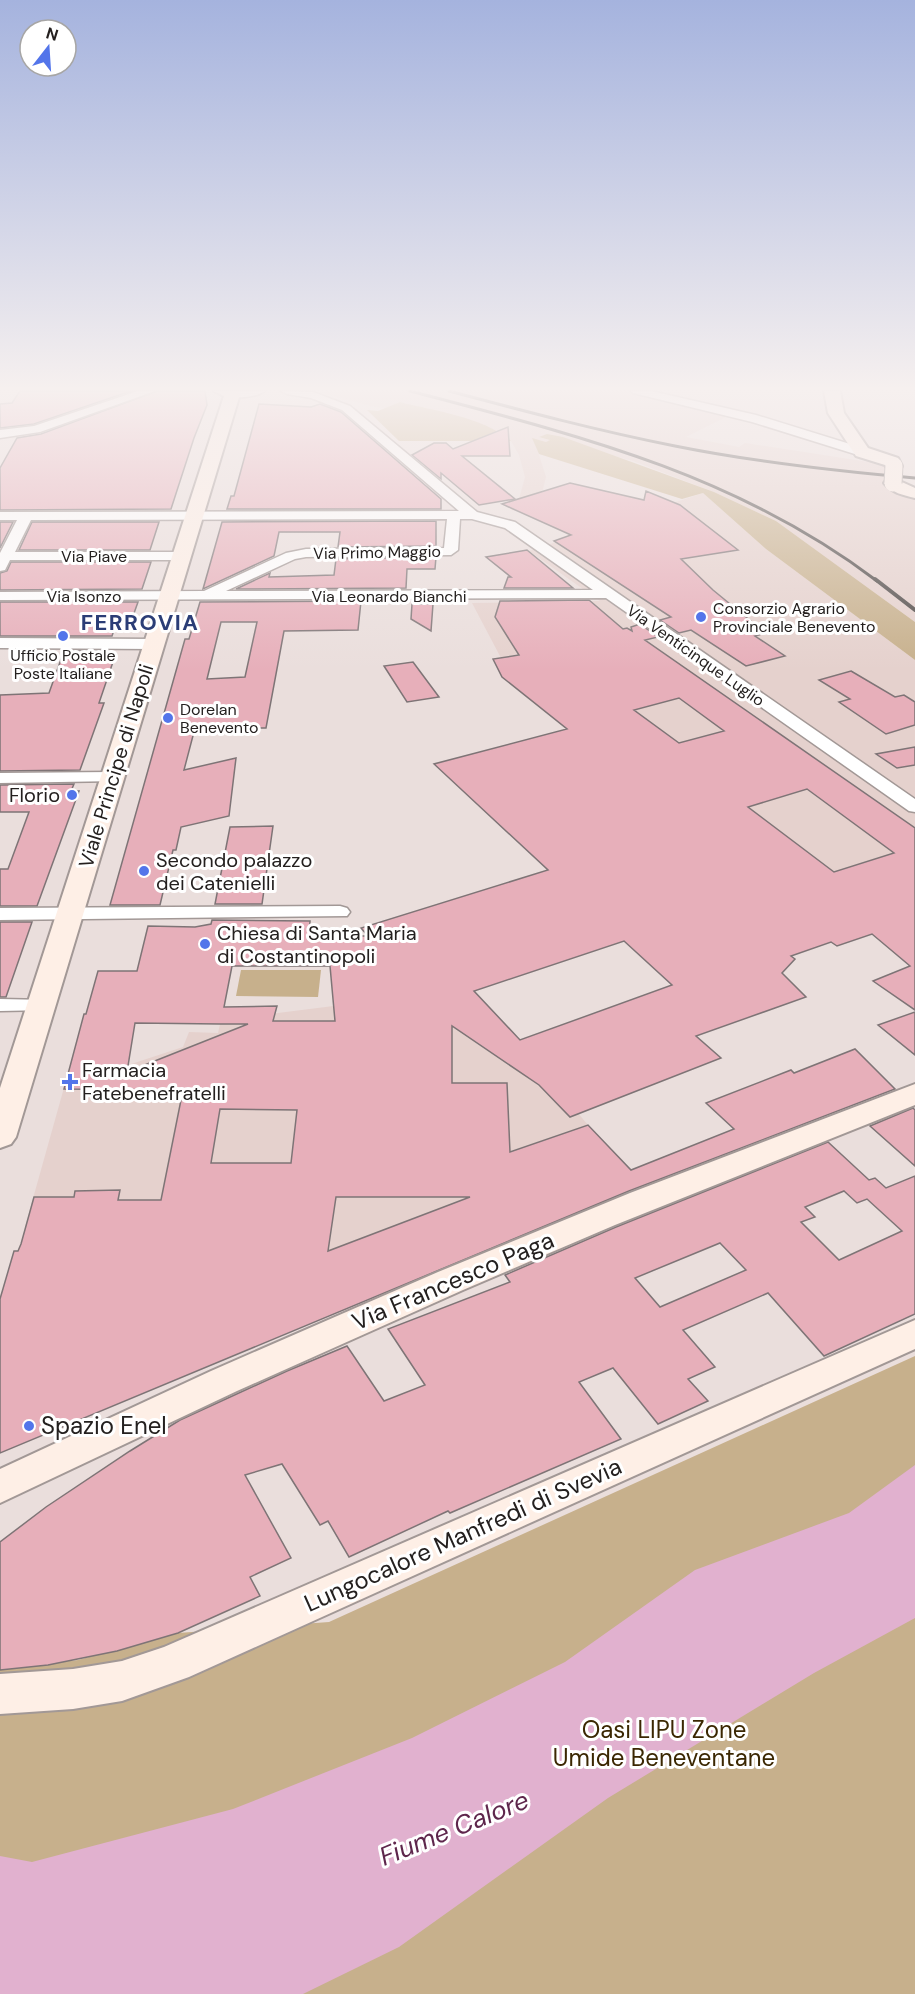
<svg xmlns="http://www.w3.org/2000/svg" width="915" height="1994" font-family="'DM Sans',sans-serif">
  <rect width="100%" height="100%" fill="#eadedc"/>
  <g fill="#e5d1cd">
    <polygon points="327,391 627,391 728,416 686,437 739,447 745,443 888,465 890,491 915,495 915,622 776,521 714,492 633,461 540,437 551,440 546,442 534,439 546,477 541,497 530,513 511,510 519,499 525,477 519,455 511,441 504,435 472,422 426,408 400,402 386,408 375,407 322,393"/>
    <polygon points="703,493 766,549 915,660 915,846 834,872 748,807 842,777 789,740 738,750 715,733 680,744 655,725 652,726 631,710 709,685 627,628 501,658 472,603 600,601 529,551"/>
    <polygon points="413,996 566,1099 588,1125 505,1153 562,1224 343,1311 319,1276 72,1221 25,1227 67,1077 111,1077 113,1070 183,1047 189,1032 218,1033 221,1020"/>
  </g>
  <g fill="#c7b08c">
    <path d="M400 402C435 411 483 417 511 441H399L367 410 378 411Z"/>
    <polygon points="547,434 563,437 714,492 776,521 915,622 915,660 766,549 703,493 682,499 539,454 532,438 546,442 550,440 539,437"/>
    <polygon points="241,970 321,970 318,997 236,996"/>
    <polygon points="915,1356 915,1994 0,1994 0,1669 78,1660 178,1633 329,1622"/>
  </g>
  <polygon fill="#e1b1cf" points="915,1465 915,1618 814,1673 608,1798 399,1947 303,1994 0,1994 0,1856 32,1862 233,1809 412,1738 565,1662 695,1570 849,1513"/>
  <g fill="#e7afba" stroke="#7e7476" stroke-width="1.5" fill-rule="evenodd">
    <polygon points="20,391 131,391 34,424 0,428 0,404 12,403"/>
    <polygon points="157,391 205,391 207,405 194,438 171,509 0,510 0,468 17,438 41,434"/>
    <polygon points="259,404 311,407 320,404 341,412 441,499 441,509 227,509 231,496 234,496"/>
    <polygon points="508,427 510,456 462,456 515,499 479,505 441,473 441,479 412,455 434,443 446,443 453,449"/>
    <polygon points="570,483 644,500 646,491 680,505 738,550 681,559 713,590 752,622 743,624 759,635 755,636 785,656 746,666 691,630 679,633 660,620 671,617 554,541 571,535 502,504"/>
    <polygon points="436,521 436,546 338,547 340,532 279,532 274,556 203,589 222,522"/>
    <polygon points="0,522 13,522 0,548"/>
    <polygon points="32,522 159,522 150,550 19,550"/>
    <polygon points="527,550 573,588 504,588 508,577 511,577 486,557"/>
    <polygon points="436,557 435,569 407,569 406,588 236,589 270,573 269,577 334,575 336,559"/>
    <polygon points="11,562 151,562 142,589 0,590 0,573 7,571"/>
    <path d="M589 600 623 629 627 628 632 631 631 627 640 624 658 637 645 640 915 828V1010L873 981 910 966 872 934 837 946 831 942 791 956 795 959 782 973 806 997 696 1036 721 1058 570 1117 539 1085 452 1026V1083H507L510 1152 588 1125 631 1170 734 1129 706 1103 791 1070 794 1073 855 1049 895 1089 629 1191 0 1453V1299L14 1251H18L21 1244 34 1197H74L75 1191 120 1190 118 1200H161L183 1090 64 1089 84 1014H86L98 971H137L148 926 195 927 211 924 212 920 310 921 309 936H368L361 928 548 870 434 764 567 729 502 677 493 659 519 655 495 617 500 601ZM679 698 724 731 679 743 634 710ZM807 789 894 853 834 872 748 807ZM624 941 672 985 520 1040 474 991ZM232 966H330L335 1021H273L277 1006 224 1007ZM135 1023 220 1024H248L127 1072ZM220 1109 297 1110 291 1163H211ZM336 1197H470L328 1251Z"/>
    <path d="M361 601 358 630 284 631 266 728H195L184 770 236 758 229 816 181 827 176 850H173L160 905H110L185 639H189L200 602ZM221 622H257L245 677 207 679Z"/>
    <polygon points="0,602 138,602 128,630 114,630 112,636 0,636"/>
    <polygon points="412,604 433,604 431,631 411,619"/>
    <polygon points="64,651 107,651 114,659 99,703 104,703 80,770 0,771 0,695 49,693"/>
    <polygon points="413,662 439,697 407,702 384,666"/>
    <polygon points="851,671 895,697 904,695 915,702 915,725 886,734 839,702 850,699 819,680"/>
    <polygon points="915,747 915,765 897,768 876,754"/>
    <polygon points="74,784 71,791 79,791 37,906 0,906 0,869 8,869 29,812 0,812 0,785"/>
    <polygon points="273,826 262,904 215,904 230,827"/>
    <polygon points="0,922 32,922 6,997 0,997"/>
    <polygon points="915,1012 915,1055 878,1025"/>
    <polygon points="913,1108 915,1110 915,1166 870,1126"/>
    <path d="M828 1142 869 1180 875 1178 886 1188 915 1176V1314L824 1356 768 1293 683 1330 715 1367 688 1379 708 1401 658 1424 613 1368 579 1382 621 1439 450 1513 448 1511 349 1557 328 1521 320 1525 282 1464 245 1475 291 1558 250 1577 260 1596 178 1633 117 1651 48 1665 0 1670V1542L46 1507 130 1451 180 1420 287 1371 347 1346 384 1401 425 1385 388 1329 510 1282 505 1275 616 1227ZM844 1191 857 1203 867 1199 902 1231 839 1260 801 1222 815 1217 805 1207ZM720 1243 746 1270 660 1307 635 1278Z"/>
  </g>
  <g fill="none" stroke-linecap="round" stroke-linejoin="round">
    <g stroke="#a29896" stroke-width="3">
      <g id="street">
        <polygon points="138,391 155,391 40,432 0,438 0,430 34,426"/>
        <path d="M265 391C257 397 234 400 226 394L231 391Z"/>
        <path d="M281 391 313 392 350 406 477 512 515 522 915 799V812L909 811 606 598 0 600V592L204 591 286 553 306 549 444 548 447 519 31 520 15 552H181L188 556 181 560H10L5 570 0 571V553L17 520H0V512L459 511 342 410 311 398 287 394ZM460 519H472L505 528 593 590 226 591 295 559 306 557 451 555 458 550Z"/>
        <polygon points="631,391 651,391 756,415 866,449 868,452 866,455 858,455 752,422 633,393"/>
        <polygon points="0,638 154,639 162,644 154,649 0,648"/>
        <polygon points="112,772 118,773 121,777 118,781 0,783 0,773"/>
        <polygon points="340,906 347,908 350,912 347,916 0,920 0,908"/>
        <polygon points="0,999 48,1000 52,1005 48,1010 0,1011"/>
      </g>
    </g>
    <g stroke="#a29896" stroke-width="4">
      <g id="secondary">
        <polygon points="214,391 238,391 240,394 16,1137 11,1144 0,1148 0,1088 224,396"/>
        <polygon points="824,391 840,391 844,413 868,448 898,458 902,466 900,470 888,470 885,465 856,456 828,413"/>
        <path d="M893 478 915 488V498C903 495 892 493 884 483L887 479Z"/>
        <polygon points="915,1084 915,1105 615,1225 463,1290 237,1391 0,1503 0,1469 211,1371 438,1272 630,1193"/>
        <polygon points="915,1320 915,1349 189,1677 122,1701 73,1709 0,1714 0,1674 73,1669 122,1661 164,1647"/>
      </g>
    </g>
    <use href="#street" fill="#fff" fill-rule="evenodd"/>
    <use href="#secondary" fill="#feefe6" fill-rule="evenodd"/>
    <g stroke="#4d4846" stroke-width="3">
      <path d="M410 391C577 435 736 474 877 581"/>
      <path d="M449 391C524 411 599 431 675 446 754 462 835 471 915 478"/>
    </g>
    <polyline stroke="#4d4846" stroke-width="4" points="875,579 915,610"/>
    <g stroke="#a29896" stroke-width="19" stroke-linecap="butt">
      <polyline id="secondary-bridge" points="893,483 894,466"/>
    </g>
    <use href="#secondary-bridge" stroke="#feefe6" stroke-width="17"/>
  </g>
  <linearGradient id="sky" x2="0" y2="1"><stop stop-color="#a5b3de"/><stop offset="0.58" stop-color="#f6f0ef"/><stop offset="1" stop-color="#f6f0ef" stop-opacity="0"/></linearGradient>
  <rect width="915" height="670" fill="url(#sky)"/>
  <g fill="#5375ea" stroke="#fff" stroke-width="2">
    <circle cx="701" cy="617" r="6"/>
    <circle cx="63" cy="636" r="6"/>
    <circle cx="168" cy="718" r="6"/>
    <circle cx="72" cy="795" r="6"/>
    <circle cx="144" cy="871" r="6"/>
    <circle cx="205" cy="944" r="6"/>
    <path d="M67 1073h6v6h6v6h-6v6h-6v-6h-6v-6h6z"/>
    <circle cx="29" cy="1426" r="6"/>
  </g>
  <g text-anchor="middle" stroke-width="6" stroke-linejoin="round" paint-order="stroke">
    <g font-size="16" fill="#24201f" stroke="#fff">
      <text transform="translate(377 552) rotate(-1)" y="6">Via Primo Maggio</text>
      <text x="94" y="562">Via Piave</text>
      <text x="84" y="602">Via Isonzo</text>
      <text x="389" y="602">Via Leonardo Bianchi</text>
      <text transform="translate(696 655) rotate(35)" y="6">Via Venticinque Luglio</text>
    </g>
    <g font-size="16" fill="#24201f" stroke="#fff" text-anchor="start">
      <text x="713" y="614">Consorzio Agrario<tspan x="713" dy="18">Provinciale Benevento</tspan></text>
      <text x="63" y="661" text-anchor="middle">Ufficio Postale<tspan x="63" dy="18">Poste Italiane</tspan></text>
      <text x="180" y="715">Dorelan<tspan x="180" dy="18">Benevento</tspan></text>
    </g>
    <g font-size="20" fill="#24201f" stroke="#fff">
      <text transform="translate(116 766) rotate(-73)" y="7">Viale Principe di Napoli</text>
    </g>
    <g font-size="20" fill="#24201f" stroke="#fff" text-anchor="start">
      <text x="60" y="802" text-anchor="end">Florio</text>
      <text x="156" y="867">Secondo palazzo<tspan x="156" dy="23">dei Catenielli</tspan></text>
      <text x="217" y="940">Chiesa di Santa Maria<tspan x="217" dy="23">di Costantinopoli</tspan></text>
      <text x="82" y="1077">Farmacia<tspan x="82" dy="23">Fatebenefratelli</tspan></text>
    </g>
    <g font-size="22" font-weight="bold" letter-spacing="1.5" fill="#2b3d76" stroke="#fff">
      <text x="140" y="630">FERROVIA</text>
    </g>
    <g font-size="24" fill="#24201f" stroke="#fff">
      <text transform="translate(453 1281) rotate(-23)" y="8">Via Francesco Paga</text>
      <text transform="translate(463 1535) rotate(-24)" y="8">Lungocalore Manfredi di Svevia</text>
    </g>
    <g font-size="24" fill="#24201f" stroke="#fff" text-anchor="start">
      <text x="41" y="1434">Spazio Enel</text>
    </g>
    <g font-size="24" fill="#3b2702" stroke="#fff">
      <text x="664" y="1738">Oasi LIPU Zone<tspan x="664" dy="28">Umide Beneventane</tspan></text>
    </g>
    <g font-size="26" font-style="italic" fill="#5e264c" stroke="#fff">
      <text transform="translate(454 1828) rotate(-22)" y="9">Fiume Calore</text>
    </g>
  </g>
  <g transform="translate(48 48) rotate(17)"><circle r="28" fill="#ffffff" stroke="#a7a6a5" stroke-width="1.5"/>
  <path d="M0-4.5L10 22L0 15L-10 22Z" fill="#5375ea"/>
  <text y="-9" font-size="16" font-weight="bold" text-anchor="middle" fill="#24201f">N</text>
  </g>
</svg>
